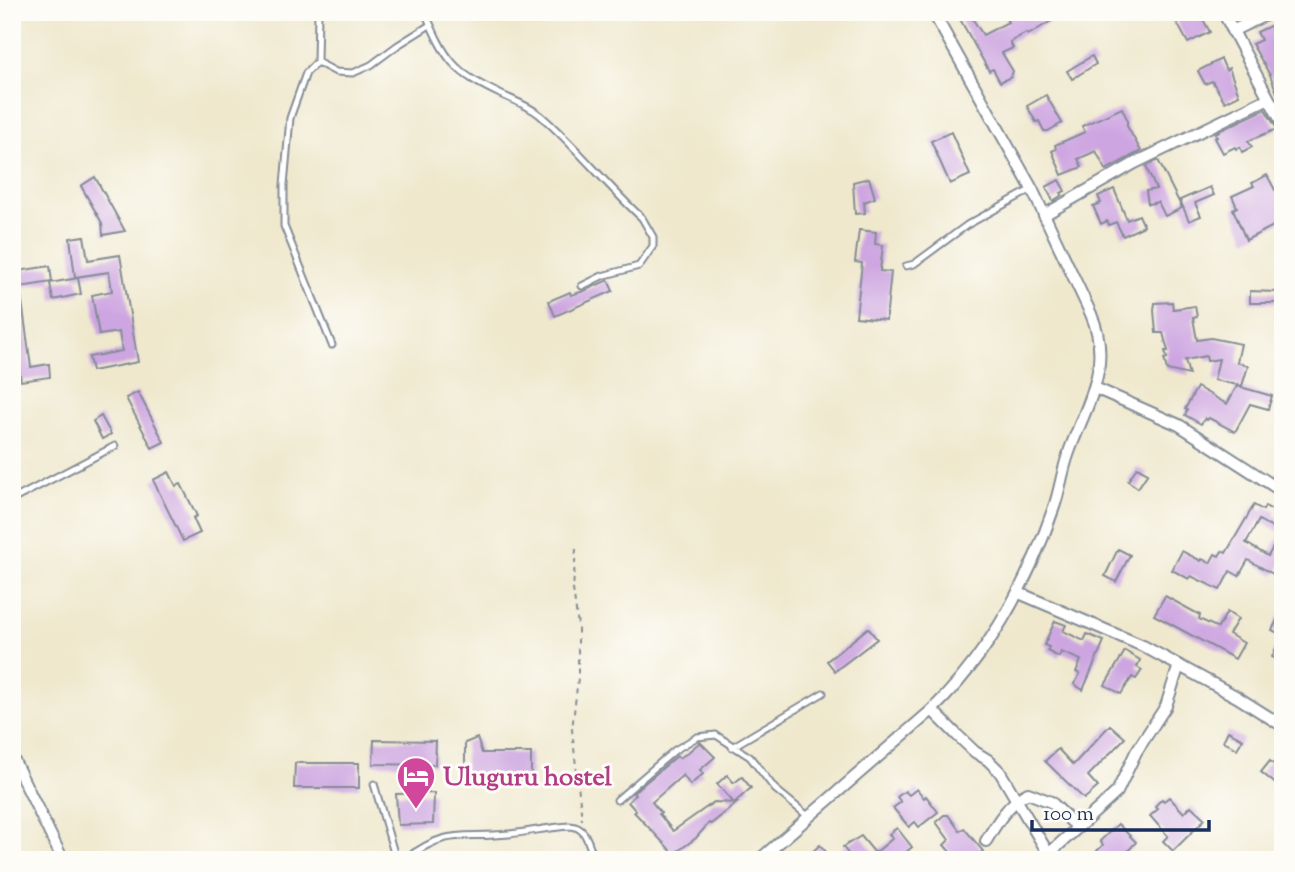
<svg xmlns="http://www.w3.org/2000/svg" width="1295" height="872" font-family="'Sorts Mill Goudy',serif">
  <rect width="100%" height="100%" fill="#fdfcf7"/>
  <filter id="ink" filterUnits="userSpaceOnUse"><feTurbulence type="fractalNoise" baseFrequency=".0143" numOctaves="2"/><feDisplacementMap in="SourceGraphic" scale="14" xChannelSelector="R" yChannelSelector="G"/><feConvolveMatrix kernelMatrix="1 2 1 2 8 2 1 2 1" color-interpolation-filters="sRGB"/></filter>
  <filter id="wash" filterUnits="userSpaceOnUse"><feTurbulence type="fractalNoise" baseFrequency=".00686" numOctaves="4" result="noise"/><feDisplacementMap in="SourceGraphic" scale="28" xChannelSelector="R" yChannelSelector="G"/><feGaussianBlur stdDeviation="1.57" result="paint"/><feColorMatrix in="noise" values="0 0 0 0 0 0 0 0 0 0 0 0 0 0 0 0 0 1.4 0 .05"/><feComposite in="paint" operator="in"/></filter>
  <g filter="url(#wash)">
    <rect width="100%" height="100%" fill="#efe8cd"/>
    <g id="blocks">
      <g fill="#cda5e1" fill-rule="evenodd">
        <polygon points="956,12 968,12 983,35 1008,22 1003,12 1066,12 1028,35 1026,33 1010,42 1013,48 1002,53 1013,71 1011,77 1000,82 993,69 989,71"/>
        <polygon points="1171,12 1199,12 1210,32 1188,43"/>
        <polygon points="1283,20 1283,108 1270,75 1252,44 1261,40 1257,32"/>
        <polygon points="1092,56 1096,64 1072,79 1067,71"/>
        <polygon points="1221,59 1226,70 1229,68 1239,95 1225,102 1212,81 1205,84 1198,71"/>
        <polygon points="1046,95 1062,123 1048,131 1044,131 1039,121 1036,122 1027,106"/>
        <polygon points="1122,108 1127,119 1127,126 1141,151 1106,170 1096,151 1078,159 1082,167 1062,175 1052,151 1056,149 1055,145 1085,132 1082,126"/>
        <polygon points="1265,109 1277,129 1248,141 1252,147 1242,152 1240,147 1236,149 1235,147 1223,153 1215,138 1217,137 1215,133"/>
        <polygon points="951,132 970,175 950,184 931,141"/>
        <polygon points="1158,160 1182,208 1165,216 1158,202 1148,204 1146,191 1156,189 1146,167"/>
        <polygon points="1267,175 1275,190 1283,186 1283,221 1246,240 1233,209 1237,207 1232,196 1254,186 1252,183"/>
        <polygon points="95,177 125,231 103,235 102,223 81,186"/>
        <polygon points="869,178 875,198 864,202 865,213 855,214 853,182"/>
        <polygon points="1059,180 1065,191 1061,193 1062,195 1053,201 1046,187"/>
        <polygon points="1210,187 1214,195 1195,203 1201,216 1189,221 1180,200"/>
        <polygon points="1114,189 1127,220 1139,215 1144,226 1123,236 1116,222 1109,225 1107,221 1101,224 1093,206 1101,203 1098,196"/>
        <polygon points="859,230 876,232 875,244 883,245 880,271 891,272 886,320 856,317 862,263 855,262"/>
        <polygon points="84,236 88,260 120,255 138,362 92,371 89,357 122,351 119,332 99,335 92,295 112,291 109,272 75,277 70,238"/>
        <polygon points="50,266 52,282 20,287 31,367 49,364 50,377 21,381 12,324 12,272"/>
        <polygon points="78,278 81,294 53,300 50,283"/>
        <polygon points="608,280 613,291 555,316 549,301 570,292 571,295 584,291"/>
        <polygon points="1250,291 1277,292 1277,303 1250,303"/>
        <polygon points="1172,302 1173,309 1195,306 1197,317 1193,318 1197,340 1211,338 1241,344 1237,362 1248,366 1242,386 1214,380 1219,359 1207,361 1206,356 1185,360 1189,375 1167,370 1164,359 1167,358 1165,351 1168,351 1163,333 1156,333 1154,310 1155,303"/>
        <polygon points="1237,386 1272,396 1268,409 1250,404 1235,432 1209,418 1207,420 1205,418 1201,424 1185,415 1187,410 1185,409 1197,387 1227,404"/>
        <polygon points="138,392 164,442 152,448 126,398"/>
        <polygon points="101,416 111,434 102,439 93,421"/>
        <polygon points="1137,467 1148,473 1138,488 1128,481"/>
        <polygon points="169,472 176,486 181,484 197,516 193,518 200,533 183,541 153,480"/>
        <path d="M1254 505 1263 510 1265 506 1276 512 1274 516 1283 520V562L1275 575 1248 560 1239 576 1230 571 1220 590 1191 576 1189 579 1172 570 1182 551 1201 561 1202 559 1210 563 1215 554 1219 556 1222 551 1226 553ZM1259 520 1281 533 1268 556 1246 543Z"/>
        <polygon points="1118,549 1130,555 1116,582 1105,576"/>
        <polygon points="1165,596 1200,615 1199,619 1218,628 1227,612 1238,619 1229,634 1244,643 1235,659 1154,615"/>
        <polygon points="1283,608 1283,662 1272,657 1282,635 1272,630"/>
        <polygon points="1055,621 1066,625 1063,631 1084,641 1087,634 1104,641 1083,690 1074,684 1080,674 1076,672 1081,660 1061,652 1059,657 1047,651 1049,647 1044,645"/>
        <polygon points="868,628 877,639 835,671 827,661"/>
        <polygon points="1125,651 1140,660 1137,667 1142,670 1136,679 1132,677 1121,694 1105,685"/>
        <polygon points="1110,725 1125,738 1088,776 1098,787 1084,799 1045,761 1058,749 1073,765"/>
        <polygon points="1228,731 1243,739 1237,749 1223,741"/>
        <polygon points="477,738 482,753 531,753 531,780 465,780 465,743"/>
        <polygon points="374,740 436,741 435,765 373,764"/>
        <polygon points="700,742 715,757 700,770 703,774 690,785 683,775 652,802 661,813 659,814 673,831 714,802 737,803 711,824 709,823 696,838 674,854 634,812 636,811 628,802 635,795 633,793 677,756 679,758 686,754"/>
        <polygon points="1270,761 1283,771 1283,790 1261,772"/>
        <polygon points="295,763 359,763 359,788 294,788"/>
        <polygon points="727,775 734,783 742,777 751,788 734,803 717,784"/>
        <polygon points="917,789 924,798 926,796 938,812 919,827 915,822 909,827 893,808 901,802 897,797 905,791 909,795"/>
        <polygon points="434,793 433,824 398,825 396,794"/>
        <polygon points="1169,797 1184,813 1191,806 1205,819 1173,851 1163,841 1168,836 1150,816 1158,809 1155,806 1162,799 1164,801"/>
        <polygon points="944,815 948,815 960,831 964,828 983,851 977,856 981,860 957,860 944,845 949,840 936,822"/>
        <polygon points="1118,824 1136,842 1123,857 1121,856 1117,860 1093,860 1098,855 1096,852 1103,845 1100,841"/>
        <polygon points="897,828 912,847 897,860 853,860 843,847 861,836 875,853 893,838 889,834"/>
        <polygon points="820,845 833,860 803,860"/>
      </g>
    </g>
  </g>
  <g filter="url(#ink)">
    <use href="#blocks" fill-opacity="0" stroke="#858c96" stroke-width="2"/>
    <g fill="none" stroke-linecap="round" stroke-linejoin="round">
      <g stroke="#858c96" stroke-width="9">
        <g id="service">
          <path d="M425 12C446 61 453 72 502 95 515 101 529 106 540 115 577 147 606 185 642 218L653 237V246L639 266 602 276 582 286"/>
          <polyline points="317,62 318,12"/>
          <polyline points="906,266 914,264 967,225 1032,189"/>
          <polyline points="332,345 284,226 284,185 290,118 306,73 317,62 336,72 353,73 371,65 398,45 430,25"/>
          <polyline points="12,500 115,446"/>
          <polyline points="732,747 823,693"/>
          <polyline points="374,784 396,860"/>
          <polyline points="617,800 675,750 697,737 716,735 750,757 775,789 809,817"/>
          <path d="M404 860C448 827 460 839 509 834 529 832 549 827 570 826 588 827 588 846 595 860"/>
        </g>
      </g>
      <g stroke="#858c96" stroke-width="14">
        <g id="minor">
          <polyline points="1223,12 1283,125"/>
          <polyline points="1232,31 1272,12"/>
          <polyline points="1044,215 1135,163 1267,99"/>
          <polyline points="1095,388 1179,425 1283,492"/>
          <polyline points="1019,593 1143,646 1237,697 1283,726"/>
          <polyline points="932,710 957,735 975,752 988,760 1000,772 1048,853"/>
          <polyline points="12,757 63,860"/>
          <path d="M986 841C996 824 1009 802 1028 793L1051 802 1077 827"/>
          <path d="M759 860 932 710C990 653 1028 583 1054 507 1060 490 1062 472 1068 455 1085 406 1114 367 1091 314L1032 189 933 12"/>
          <polyline points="1042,860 1117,792 1136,752 1166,706 1179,665"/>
        </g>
      </g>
      <polyline stroke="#858c96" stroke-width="2" stroke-dasharray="5 5" stroke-linecap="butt" points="576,549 573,589 578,626 578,678 572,730 582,820"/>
      <use href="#service" stroke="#fff" stroke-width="5"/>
      <use href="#minor" stroke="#fff" stroke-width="10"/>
    </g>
  </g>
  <defs>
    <g id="hotel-pin" transform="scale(2.0125)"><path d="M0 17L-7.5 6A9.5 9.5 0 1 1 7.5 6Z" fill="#d1479c" stroke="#fdfcf7"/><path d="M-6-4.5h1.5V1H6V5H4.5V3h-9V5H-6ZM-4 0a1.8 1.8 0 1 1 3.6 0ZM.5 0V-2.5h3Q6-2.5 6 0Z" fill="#fff"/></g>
  </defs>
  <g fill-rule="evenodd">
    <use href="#hotel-pin" x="416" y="776"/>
  </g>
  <g text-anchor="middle" stroke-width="6" stroke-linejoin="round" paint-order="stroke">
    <g font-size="26" font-weight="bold" fill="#b23c85" stroke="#fdfcf7" text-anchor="start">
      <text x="443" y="785">Uluguru hostel</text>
    </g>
  </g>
  <rect width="1295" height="872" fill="none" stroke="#fdfcf7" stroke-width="42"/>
  <path d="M1032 820v10h177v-10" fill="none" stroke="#1b2f5e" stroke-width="3.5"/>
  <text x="1043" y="820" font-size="21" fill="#1b2f5e" stroke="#fdfcf7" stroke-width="5" paint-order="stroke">100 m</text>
</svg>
